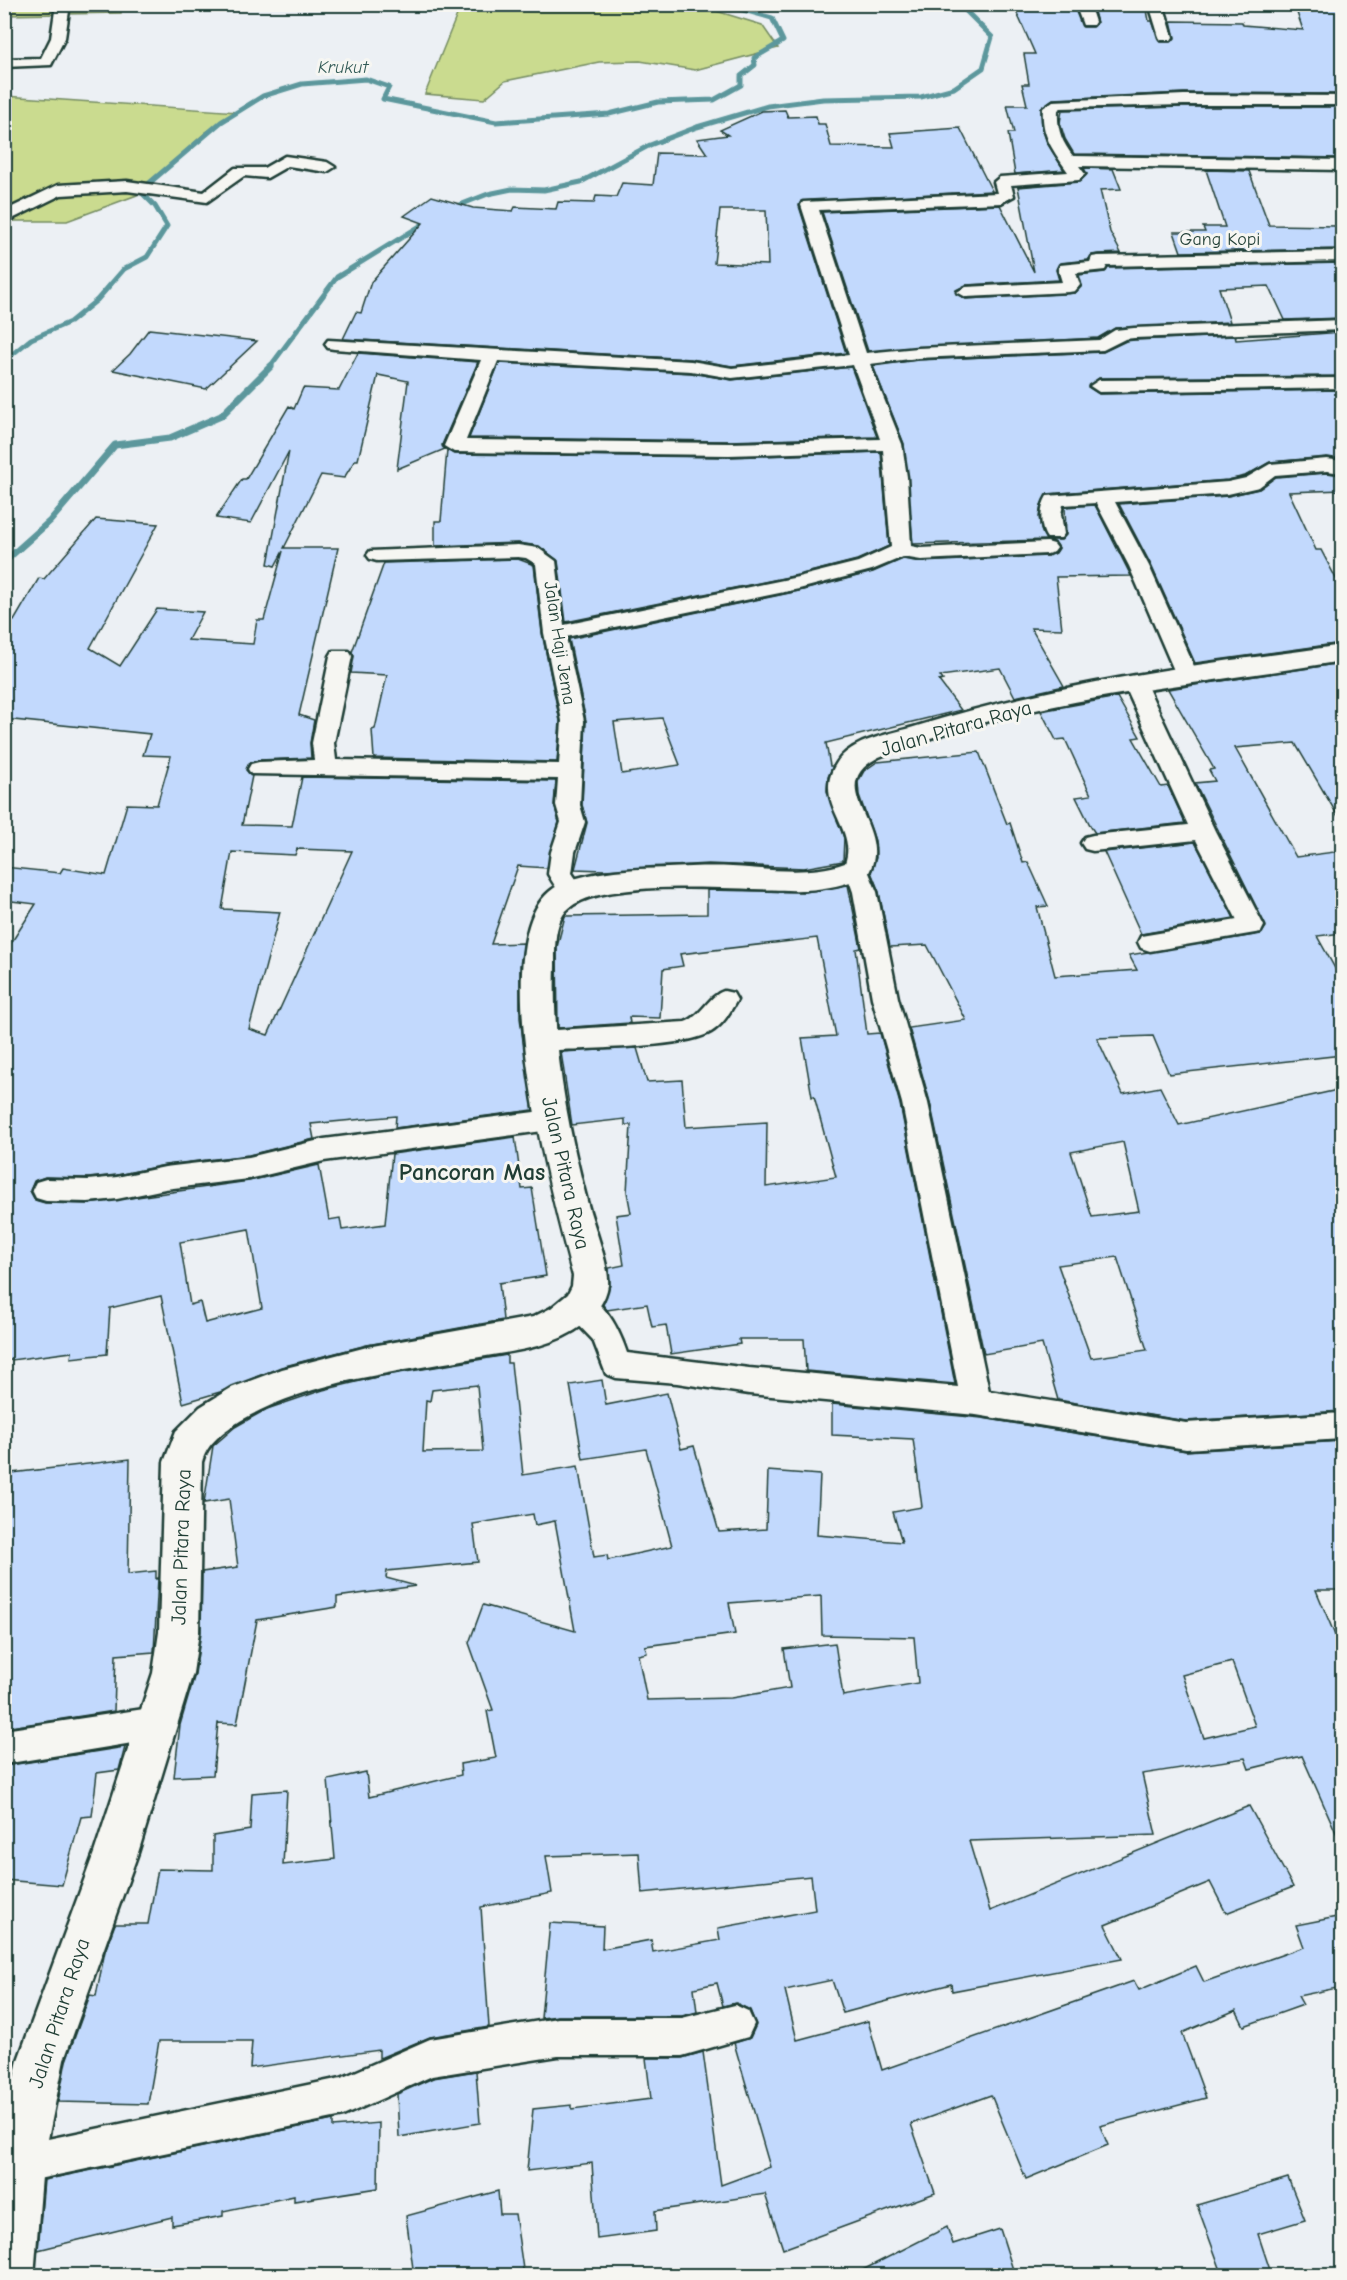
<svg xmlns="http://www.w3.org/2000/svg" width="1347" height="2280" font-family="'Comic Neue',sans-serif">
  <rect width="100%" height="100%" fill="#ecf0f4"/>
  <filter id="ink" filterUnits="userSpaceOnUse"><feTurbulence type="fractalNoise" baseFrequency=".0167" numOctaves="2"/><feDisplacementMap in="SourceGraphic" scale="12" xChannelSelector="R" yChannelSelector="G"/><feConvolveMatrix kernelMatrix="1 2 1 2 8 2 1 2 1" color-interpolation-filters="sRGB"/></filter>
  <g filter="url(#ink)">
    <g fill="#cadb8f" stroke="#748c62" stroke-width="1.5">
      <polygon points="674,4 703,7 762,25 778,48 695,70 640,61 599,62 505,81 484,99 425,94 459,10 380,5"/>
      <polygon points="4,5 121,5 121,13 5,15"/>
      <polygon points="5,96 239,112 206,132 137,195 67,221 8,221 5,220"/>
    </g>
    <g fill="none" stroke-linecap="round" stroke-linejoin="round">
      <g stroke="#5c979c" stroke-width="5">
        <polyline points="447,210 488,194 512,189 544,190 581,182 650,145 697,127 768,106 823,99 921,97 954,88 983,68 992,37 959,4"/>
        <polyline points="4,361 31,339 70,322 97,300 124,269 147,257 167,226 155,206 140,191 221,122 263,96 302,84 366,79 389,87 383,99 496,122 609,114 658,102 714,100 741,85 741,76 755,65 754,58 783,41 772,18 722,4"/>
        <polyline points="269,368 337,277 430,220"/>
      </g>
      <polyline stroke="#5c979c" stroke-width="7" points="4,562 50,521 115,445 170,438 221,416 271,366"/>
    </g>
    <g fill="#c2d9fd" stroke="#1f3d34" stroke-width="1.5" fill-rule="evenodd">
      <polygon points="1013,4 1073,5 1083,27 1093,27 1097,23 1092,4 1146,5 1149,21 1152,21 1161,42 1171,42 1175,38 1171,21 1242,22 1243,25 1303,30 1294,4 1342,4 1342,94 1184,93 1053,99 1041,108 1042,127 1047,143 1064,170 1015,174 1008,133 1014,133 1007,105 1027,105 1022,84 1029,84 1024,54 1035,54"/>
      <polygon points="1184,107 1342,107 1342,158 1074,154 1065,139 1060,123 1062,110"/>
      <path d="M785 110 788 117 816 116 818 124H825L831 146 894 147 890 133 960 128 992 191 801 201 799 206 846 353 732 366 691 359 343 339 356 312 361 313 371 282 423 223 404 216 432 196 473 208 513 211 515 207 556 209 558 202 594 203 596 196 616 197 622 183 653 185 657 153 707 154 697 139 728 135 720 130 762 111ZM720 210H766L768 265 714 263Z"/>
      <polygon points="1084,168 1113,169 1121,189 1100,190 1110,232 1121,253 1098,254 1092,255 1088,260 1060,263 1056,270 1059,280 966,285 956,290 956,294 966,299 1075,293 1082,286 1079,275 1105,272 1108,268 1342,263 1342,318 1285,320 1269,286 1219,288 1230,322 1115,328 1098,338 868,351 822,212 1000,205 1034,272 1018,187 1079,182 1087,174"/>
      <polygon points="1206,170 1249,171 1269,225 1337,226 1342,249 1181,252 1174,232 1205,232 1203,227 1225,227"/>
      <polygon points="149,329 257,341 206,389 113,370 130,354"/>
      <polygon points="1342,332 1342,376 1099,378 1088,387 1099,394 1342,390 1342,459 1327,457 1270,462 1245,476 1228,480 1047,494 1041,505 1039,517 1041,529 1046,540 913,544 904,444 873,366 918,360 1103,352 1126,341 1134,340 1235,336 1236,340"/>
      <path d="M358 353 478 362 442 445 445 449 397 469 408 381 378 375 358 460H355L344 478 321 475 284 548H338L299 715 314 720 310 743 311 758 259 760 249 763 246 770 252 776 242 825 292 826 302 777 556 781 554 805 559 822 547 868 518 866 491 944 524 943 520 965V1018L533 1110 395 1128 396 1116 311 1124 314 1139 249 1155 165 1165 117 1175 88 1178 45 1177 34 1181 30 1191 35 1200 45 1203 88 1204 249 1181 319 1165 329 1220 340 1218 342 1230 385 1224 392 1154 515 1137 522 1189 532 1188 546 1276 499 1283 503 1320 367 1345 281 1367 220 1392 183 1403 161 1296 110 1308 107 1354 71 1358 72 1352 4 1361V954L36 904 4 900V867L60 873 63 868 106 875 127 804 157 805 171 756 143 755 150 734 4 719V619L14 621 39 578 44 579 96 519 158 524 90 648 120 666 157 609 203 612 188 640 253 644 257 620H264L283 551 275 566 268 564 289 451 251 523 216 518 242 479H246L289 406 294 409 303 388 339 390ZM297 849 352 851 268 1035 249 1029 280 912 222 909 232 852 295 855ZM249 1229 262 1308 205 1323 200 1302 190 1305 180 1242Z"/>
      <polygon points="499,363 691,373 732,380 851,367 877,437 729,441 469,438"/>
      <polygon points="447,450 454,454 729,457 881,452 889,546 857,560 798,575 566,622 558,561 539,546 518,543 435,546 435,521 441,521"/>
      <polygon points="1327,473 1342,475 1342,490 1289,492 1316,550 1321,550 1342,590 1342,643 1195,663 1151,565 1119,504 1228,496 1259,489 1276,477"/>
      <path d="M1095 505 1131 576 1056 577 1062 629 1031 628 1064 686 1015 697 1000 668 940 676 943 680 939 681 961 710 826 743 830 766H833L828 777 827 791 844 838 843 861 804 868 708 864 604 870 575 869 587 823 582 805 586 721 569 639 799 591 873 572 903 559 921 562 1048 556 1056 553 1059 548 1056 543 1049 540H1061L1066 535 1065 507ZM662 718 680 765 622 774 614 722Z"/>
      <polygon points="518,559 534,565 542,633 560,721 557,762 374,758 372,730 375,729 387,675 351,673 354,656 352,652 384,563"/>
      <path d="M1342 663V823L1295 743 1235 748 1296 857 1342 851V933L1317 936 1342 981V1055L1169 1074 1153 1036 1097 1038 1123 1094 1160 1087 1179 1125 1342 1089V1411L1186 1421 1058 1400 1042 1344 984 1354 930 1102 909 1028 966 1020 927 945 890 947 879 892 871 872 876 858 875 841 859 795 858 782 864 771 877 762 979 752 1007 824 1010 823 1023 863 1028 862 1048 906 1037 907 1055 976 1137 970 1129 955 1261 934 1266 927 1195 783 1215 781 1209 770 1214 769 1168 689ZM1123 1142 1139 1211 1092 1217 1071 1152ZM1117 1257 1147 1350 1091 1358 1058 1265Z"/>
      <polygon points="1117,697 1140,737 1133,738 1161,787 1168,786 1185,823 1095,833 1091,827 1076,797 1091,795 1065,739 1056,740 1041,711"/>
      <polygon points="1195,842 1234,918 1141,934 1104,852"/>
      <polygon points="848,885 861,948 856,949 867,1034 880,1033 900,1104 955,1384 806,1371 804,1339 739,1339 740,1344 671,1354 666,1325 652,1327 647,1304 607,1310 603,1305 610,1285 609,1268 624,1265 616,1215 631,1213 627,1192 631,1125 625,1125 625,1119 572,1125 561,1052 637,1048 647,1082 682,1080 686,1127 767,1122 766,1187 836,1177 814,1096 812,1097 802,1038 836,1036 817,938 680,954 683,966 663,969 660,1018 629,1017 630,1023 558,1028 557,947 565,916 707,914 707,890 805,892"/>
      <path d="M507 1355V1363H511L523 1475 578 1466 594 1557 607 1555 608 1560 672 1546 646 1449 583 1459 570 1385 602 1380 606 1405 667 1393 681 1449 694 1446 719 1532 766 1529 768 1471 820 1475 817 1535 902 1542 893 1512 922 1507 913 1439 832 1435V1404L982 1418 1186 1451 1342 1441V1590H1316L1342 1652V1846L1302 1756 1249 1769 1245 1758 1142 1774 1156 1835 969 1841 990 1911 1249 1806 1293 1887 1226 1913 1210 1882 1105 1925 1122 1959 952 1991 951 1984 843 2013 832 1980 785 1990 797 2040 868 2021 882 2070 1134 1981 1139 1990 1196 1966 1204 1982 1304 1947 1296 1925 1342 1916V1987L1298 1996 1303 2005 1244 2026 1236 2010 1182 2033 1206 2098 1100 2126 1108 2145 1026 2179 991 2095 911 2124 935 2193 783 2249 765 2194 655 2211 656 2231 597 2239 592 2163 527 2171 533 2109 572 2105V2109L651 2099 646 2058H682L703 2052 721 2185 770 2167 734 2043 750 2038 756 2025 750 2010 736 2003 723 2006 717 1983 694 1988 697 2012 682 2016H558L541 2018 550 1923 603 1926 602 1949 651 1940 653 1952 720 1940 718 1928 815 1910 811 1876 642 1893 639 1853 546 1856 552 1893 481 1907 489 2027 430 2037 382 2057 379 2058V2050L250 2068 252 2041H159L148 2104 58 2102 66 2061 90 1995 96 1996 105 1951 115 1924H148L158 1869 213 1870V1836L250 1830 252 1793 287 1790 283 1865 335 1859 328 1780 366 1772 369 1797 461 1775 460 1764 496 1758 487 1711 493 1710 469 1643 483 1605 575 1631 555 1521 535 1525 533 1514 473 1524 478 1562 387 1571 386 1578 416 1586 337 1597V1607L257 1620 237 1724 218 1723 213 1775 174 1777 180 1725 195 1674 201 1632 202 1572 238 1567 229 1499 204 1503 213 1446 235 1427 267 1409 323 1390 381 1376ZM477 1385 483 1451 423 1452 426 1400 430 1401 432 1390ZM821 1596 822 1635 914 1637 918 1683 843 1696 835 1643 784 1649 790 1688 731 1698 647 1700 638 1655 647 1653 645 1646 735 1634 729 1603ZM1232 1662 1255 1726 1204 1738 1182 1675Z"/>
      <polygon points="130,1459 128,1574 156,1571 156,1579 158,1578 154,1652 116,1655 114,1711 4,1728 4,1547 12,1473"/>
      <polygon points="125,1747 119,1770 97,1773 92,1816 81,1817 62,1885 4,1880 4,1766"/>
      <polygon points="476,2071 480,2123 399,2137 397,2094 433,2078"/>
      <polygon points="333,2120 333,2127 379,2123 378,2188 294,2201 294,2196 223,2211 223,2216 172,2225 172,2217 38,2250 44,2180"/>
      <polygon points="1288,2178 1305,2220 1258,2234 1272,2276 1223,2276 1197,2205"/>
      <polygon points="498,2191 500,2214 515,2214 524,2276 414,2276 406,2216"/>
      <polygon points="947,2227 953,2244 1000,2229 1015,2276 851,2276"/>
    </g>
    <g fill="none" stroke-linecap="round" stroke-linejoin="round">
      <g stroke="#1f3d34" stroke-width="5">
        <g id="minor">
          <polygon points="4,4 21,4 4,9"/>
          <polygon points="56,4 70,4 65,38 51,65 4,67 4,59 41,58 51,38"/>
          <polygon points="1075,4 1089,4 1095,22 1093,25 1083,25"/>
          <polygon points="1149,4 1163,4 1173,37 1171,40 1161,40 1159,37"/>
          <path d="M1184 95 1342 96V105H1184L1061 108 1058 110C1057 129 1061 141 1073 156L1342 160V170L1079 166 1085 174 1079 180 1011 185 1014 196 1001 203 819 210 866 353 918 348 1099 340 1115 330 1134 328 1342 320V330L1134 338 1125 339 1103 350 918 358 870 364 902 444 907 477 911 546 921 548 1047 542 1054 544 1057 548 1054 552 1047 554 921 560 903 557 872 570 799 589 566 637 584 721 580 805 585 822 575 852 572 873 584 891 581 897C563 902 556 888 548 874L551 852 561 822 556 805 558 779 251 774 248 769 251 764 259 762 314 760 312 743 330 656 333 651H349L352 656 334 743 336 760 559 764 562 721 544 633 536 564 526 558 518 557 377 561 370 559 367 555 370 551 518 545 538 548 556 561 564 625 798 577 858 562 891 547 883 450 729 455 454 452 444 446 481 360 334 349 328 348 325 344 328 340 691 361 732 368 849 355 801 205 803 202 997 193 994 182 1000 177 1068 172C1053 150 1041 136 1043 108L1053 101ZM498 361 691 371 732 378 853 365 880 439 729 443 466 440Z"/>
          <polygon points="285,156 327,162 335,167 327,172 288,166 267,178 244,176 207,202 127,191 61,195 4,223 4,211 58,185 127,181 204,192 235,168 264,168"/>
          <polygon points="1342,251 1342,261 1107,266 1105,270 1076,273 1080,285 1075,291 1069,292 966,297 957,292 966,287 1062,282 1058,269 1060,265 1090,262 1092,257 1098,256"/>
          <polygon points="1342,378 1342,388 1099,392 1090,386 1099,380"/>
          <path d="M1327 459 1342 461V473L1327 471 1275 475 1259 487 1228 494 1115 502 1149 566 1198 675 1195 680H1179L1176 675 1129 566 1096 503 1063 505 1061 514 1064 534 1061 538H1047C1039 527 1040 507 1047 496L1228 482 1246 478 1270 464Z"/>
          <polygon points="1135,677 1143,679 1146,684 1215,831 1264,926 1261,932 1150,951 1141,948 1138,942 1141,936 1237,920 1196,840 1093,851 1085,849 1081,843 1085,837 1093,835 1188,825 1124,684 1127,679"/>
          <path d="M857 861 865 863 877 892 898 998 928 1103 989 1391 1186 1423 1342 1413V1439L1186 1449 976 1415 749 1394 677 1383 616 1378 606 1374 593 1340 569 1315 565 1306 569 1297C600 1287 619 1329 627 1353L749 1368 958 1387 902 1103 872 998 853 892 845 869 849 863Z"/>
          <path d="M724 991 733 993 737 1000C730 1012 723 1025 711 1032 683 1049 579 1048 541 1051L532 1048 528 1041 532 1034 541 1031 685 1022C702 1016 708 996 724 991Z"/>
          <polygon points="550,1110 559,1113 563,1120 559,1127 550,1130 324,1161 249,1179 165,1189 117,1199 88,1202 46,1201 36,1198 32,1190 36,1182 46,1179 88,1180 117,1177 165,1167 249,1157 324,1139"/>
          <polygon points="157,1707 169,1711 174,1723 169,1735 157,1739 4,1764 4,1730"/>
          <polygon points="735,2005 748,2011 754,2024 748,2037 682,2056 558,2056 432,2076 343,2116 19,2183 4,2176 5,2150 19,2145 341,2078 430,2039 558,2018 682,2018"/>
        </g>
      </g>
      <g stroke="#1f3d34" stroke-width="5">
        <path id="secondary" d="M1342 645V661C1187 687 1026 697 879 757 819 788 897 828 867 876 847 884 827 889 805 890 759 892 587 873 563 915 554 929 555 950 555 966 552 1046 567 1124 587 1201 592 1221 610 1267 608 1285 606 1300 595 1315 584 1324 552 1349 507 1352 468 1359 392 1373 308 1381 240 1421 224 1431 207 1443 202 1462L199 1632 193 1673 138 1853 64 2060 43 2164 34 2276H4V2122L18 2060 94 1853 153 1673 159 1632 164 1462 176 1431 200 1407 231 1388 282 1369 367 1347 533 1317 551 1308 568 1294 572 1286 573 1276C553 1202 484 947 549 892 574 870 636 869 668 868 689 867 711 866 732 867 769 869 810 876 845 863 858 827 812 803 836 764 850 739 892 734 917 726 1004 699 1094 681 1184 667 1236 659 1289 653 1342 645Z"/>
      </g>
      <use href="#minor" fill="#f6f6f2" fill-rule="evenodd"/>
      <use href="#secondary" fill="#f6f6f2" fill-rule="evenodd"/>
    </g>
  </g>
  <g text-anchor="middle" stroke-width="6" stroke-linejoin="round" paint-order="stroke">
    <g font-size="18" font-style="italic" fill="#335b57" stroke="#f6f6f2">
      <text x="343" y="73">Krukut</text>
    </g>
    <g font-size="18" fill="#1f3d34" stroke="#f6f6f2">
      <text x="1220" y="245">Gang Kopi</text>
      <text transform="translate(560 643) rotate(81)" y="6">Jalan Haji Jema</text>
    </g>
    <g font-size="21" fill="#1f3d34" stroke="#f6f6f2">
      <text transform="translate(956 728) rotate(-16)" y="7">Jalan Pitara Raya</text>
      <text transform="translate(566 1173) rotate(77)" y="7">Jalan Pitara Raya</text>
      <text transform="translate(181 1547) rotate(-88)" y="7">Jalan Pitara Raya</text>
      <text transform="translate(59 2013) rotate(-72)" y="7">Jalan Pitara Raya</text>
    </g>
    <g font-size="24" font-weight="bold" fill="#1f3d34" stroke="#f6f6f2">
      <text x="472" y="1180">Pancoran Mas</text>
    </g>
  </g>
  <rect width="1347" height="2280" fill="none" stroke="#f6f6f2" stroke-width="24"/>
  <rect x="12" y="12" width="1323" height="2256" fill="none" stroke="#1f3d34" stroke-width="2" filter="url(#ink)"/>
</svg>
